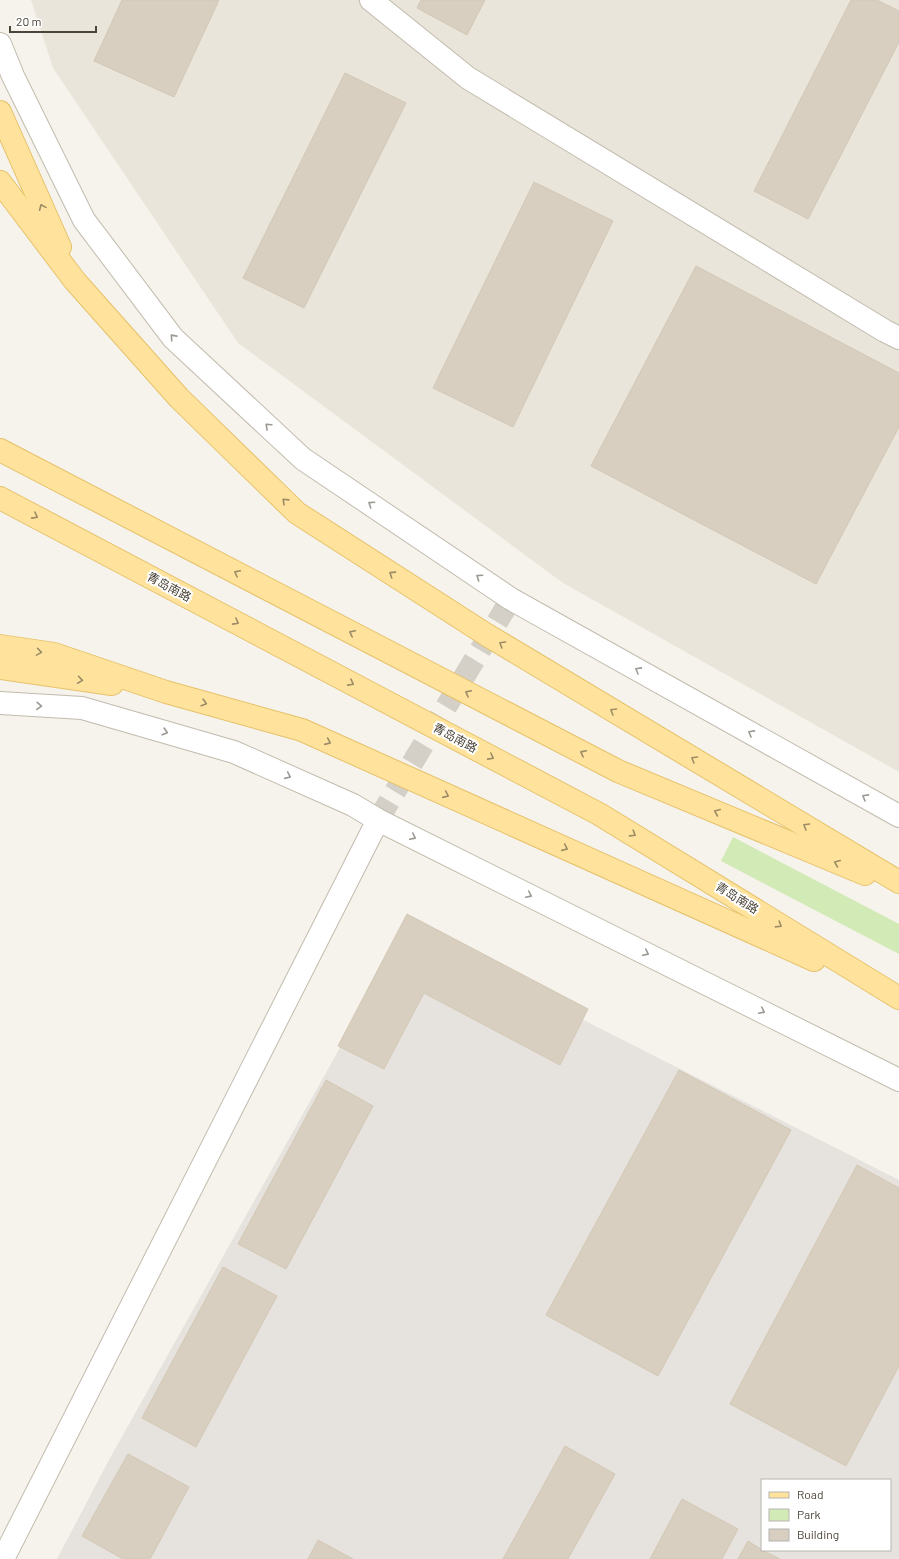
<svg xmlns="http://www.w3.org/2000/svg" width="899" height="1559" font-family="Barlow,'Noto Sans SC',sans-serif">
  <rect width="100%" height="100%" fill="#f6f3ec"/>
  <polygon fill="#eae5da" points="31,0 899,0 899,772 563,583 238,343 53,68"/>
  <path fill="#e6e2dd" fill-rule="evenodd" d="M406 930 899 1180V1559H57L110 1458ZM762 1480H890V1550H762Z"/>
  <polygon fill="#d2eab5" points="733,837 899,924 899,954 721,861"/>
  <g fill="#d8cfc1" stroke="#d3c7b4">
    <polygon points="122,0 219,0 174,97 94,61"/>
    <polygon points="421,0 485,0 467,35 417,8"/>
    <polygon points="851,0 877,0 899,11 899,42 808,219 754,191"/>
    <polygon points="345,73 406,103 304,308 243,278"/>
    <polygon points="534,182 613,221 513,427 433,388"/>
    <polygon points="696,266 899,373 899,427 816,584 591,466"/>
    <polygon points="407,914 588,1009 560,1065 424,993 384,1069 338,1046"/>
    <polygon points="679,1070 791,1130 658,1376 546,1315"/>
    <polygon points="326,1080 373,1106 286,1269 238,1244"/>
    <polygon points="857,1165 899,1188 899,1366 846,1466 730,1404"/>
    <polygon points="223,1267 277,1296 196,1447 142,1418"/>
    <polygon points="565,1446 615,1474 568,1559 503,1559"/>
    <polygon points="128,1454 189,1487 150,1559 123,1559 82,1536"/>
    <polygon points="682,1499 738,1529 722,1559 650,1559"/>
    <polygon points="318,1540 353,1559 308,1559"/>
    <polygon points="748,1541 762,1550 780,1559 738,1559"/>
  </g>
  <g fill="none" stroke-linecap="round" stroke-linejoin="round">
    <polyline stroke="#d4d0c8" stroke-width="22" stroke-dasharray="22 11" stroke-linecap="butt" points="378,820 511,599"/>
    <g stroke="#c2bbae" stroke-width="24">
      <g id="minor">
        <polyline points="371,0 468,78 885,331 899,338"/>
        <polyline points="0,44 13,76 84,220 173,338 303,459 511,599 899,816"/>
        <polyline points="0,703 82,708 234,752 353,805 378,820 899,1080"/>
        <polyline points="3,1559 378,820"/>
      </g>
    </g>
    <g stroke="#e6c16a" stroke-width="24">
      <g id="major">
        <polyline points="0,112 60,247"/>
        <polyline points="0,182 75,281 179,398 297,513 487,635 899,882"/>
        <polyline points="0,450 618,771 865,874"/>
        <polyline points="0,498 599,814 899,998"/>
        <polyline points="0,646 54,654 166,692 302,730 814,960"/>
        <polyline points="0,668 112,684"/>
      </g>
    </g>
    <use href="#minor" stroke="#fff" stroke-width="22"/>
    <use href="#major" stroke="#ffe39c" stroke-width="22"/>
  </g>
  <defs><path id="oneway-chevron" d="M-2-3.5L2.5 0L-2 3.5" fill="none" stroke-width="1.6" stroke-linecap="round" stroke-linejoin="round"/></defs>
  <g stroke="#9c8c66">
    <use href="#oneway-chevron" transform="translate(42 207) rotate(-114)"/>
    <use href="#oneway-chevron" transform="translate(285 501) rotate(-136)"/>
    <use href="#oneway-chevron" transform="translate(35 516) rotate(28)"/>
    <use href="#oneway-chevron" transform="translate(237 573) rotate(-153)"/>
    <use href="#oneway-chevron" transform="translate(392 574) rotate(-147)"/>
    <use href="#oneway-chevron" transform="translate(236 622) rotate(28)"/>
    <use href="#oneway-chevron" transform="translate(352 633) rotate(-153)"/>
    <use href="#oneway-chevron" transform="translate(502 644) rotate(-149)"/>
    <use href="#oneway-chevron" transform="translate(39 652) rotate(9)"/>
    <use href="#oneway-chevron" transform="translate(80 680) rotate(8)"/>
    <use href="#oneway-chevron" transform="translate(351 683) rotate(28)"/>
    <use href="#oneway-chevron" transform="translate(468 693) rotate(-153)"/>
    <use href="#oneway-chevron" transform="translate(204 703) rotate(16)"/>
    <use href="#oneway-chevron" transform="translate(613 711) rotate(-149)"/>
    <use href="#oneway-chevron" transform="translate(328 742) rotate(24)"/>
    <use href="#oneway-chevron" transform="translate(583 753) rotate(-153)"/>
    <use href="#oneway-chevron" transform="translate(491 757) rotate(28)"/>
    <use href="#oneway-chevron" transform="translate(694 759) rotate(-149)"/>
    <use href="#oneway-chevron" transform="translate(446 795) rotate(24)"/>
    <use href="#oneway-chevron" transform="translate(717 812) rotate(-157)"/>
    <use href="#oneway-chevron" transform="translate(806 826) rotate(-149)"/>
    <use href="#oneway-chevron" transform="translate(633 834) rotate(32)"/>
    <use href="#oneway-chevron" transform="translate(565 848) rotate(24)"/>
    <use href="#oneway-chevron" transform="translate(837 863) rotate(-157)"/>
    <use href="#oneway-chevron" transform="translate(779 925) rotate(32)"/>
  </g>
  <g stroke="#9c9892">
    <use href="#oneway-chevron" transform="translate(173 337) rotate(-132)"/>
    <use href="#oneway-chevron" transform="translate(268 426) rotate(-137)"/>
    <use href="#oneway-chevron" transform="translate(371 504) rotate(-146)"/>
    <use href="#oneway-chevron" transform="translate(479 577) rotate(-146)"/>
    <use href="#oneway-chevron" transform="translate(638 670) rotate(-151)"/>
    <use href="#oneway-chevron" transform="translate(39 706) rotate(3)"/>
    <use href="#oneway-chevron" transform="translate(165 732) rotate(16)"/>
    <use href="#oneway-chevron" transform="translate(751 733) rotate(-151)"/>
    <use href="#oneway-chevron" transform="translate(288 776) rotate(24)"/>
    <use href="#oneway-chevron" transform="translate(865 797) rotate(-151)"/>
    <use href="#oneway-chevron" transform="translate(413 837) rotate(26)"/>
    <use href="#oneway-chevron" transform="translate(529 895) rotate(26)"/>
    <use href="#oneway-chevron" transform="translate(646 953) rotate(26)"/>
    <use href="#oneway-chevron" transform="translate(762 1011) rotate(26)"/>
  </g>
  <g text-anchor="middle" stroke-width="4" stroke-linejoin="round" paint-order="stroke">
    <g font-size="12" fill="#4b4439" stroke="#fff">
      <text transform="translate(169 587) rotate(28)" y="4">青岛南路</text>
      <text transform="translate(455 738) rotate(28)" y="4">青岛南路</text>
      <text transform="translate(737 898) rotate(32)" y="4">青岛南路</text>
    </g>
  </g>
  <rect x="761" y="1479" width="130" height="72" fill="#ffffff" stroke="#b7b4b0"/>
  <rect x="769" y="1492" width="20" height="6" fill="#ffe39c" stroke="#b7b4b0"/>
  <text x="797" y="1499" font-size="12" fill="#4b4439">Road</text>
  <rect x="769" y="1509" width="20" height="12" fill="#d2eab5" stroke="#b7b4b0"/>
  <text x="797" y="1519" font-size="12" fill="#4b4439">Park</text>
  <rect x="769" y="1529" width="20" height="12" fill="#d8cfc1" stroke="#b7b4b0"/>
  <text x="797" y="1539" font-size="12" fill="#4b4439">Building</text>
  <path d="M10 26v6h86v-6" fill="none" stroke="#4b4439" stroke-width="2"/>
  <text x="16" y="26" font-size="12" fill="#4b4439" stroke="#ffffff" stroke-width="3" paint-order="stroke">20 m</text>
</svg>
